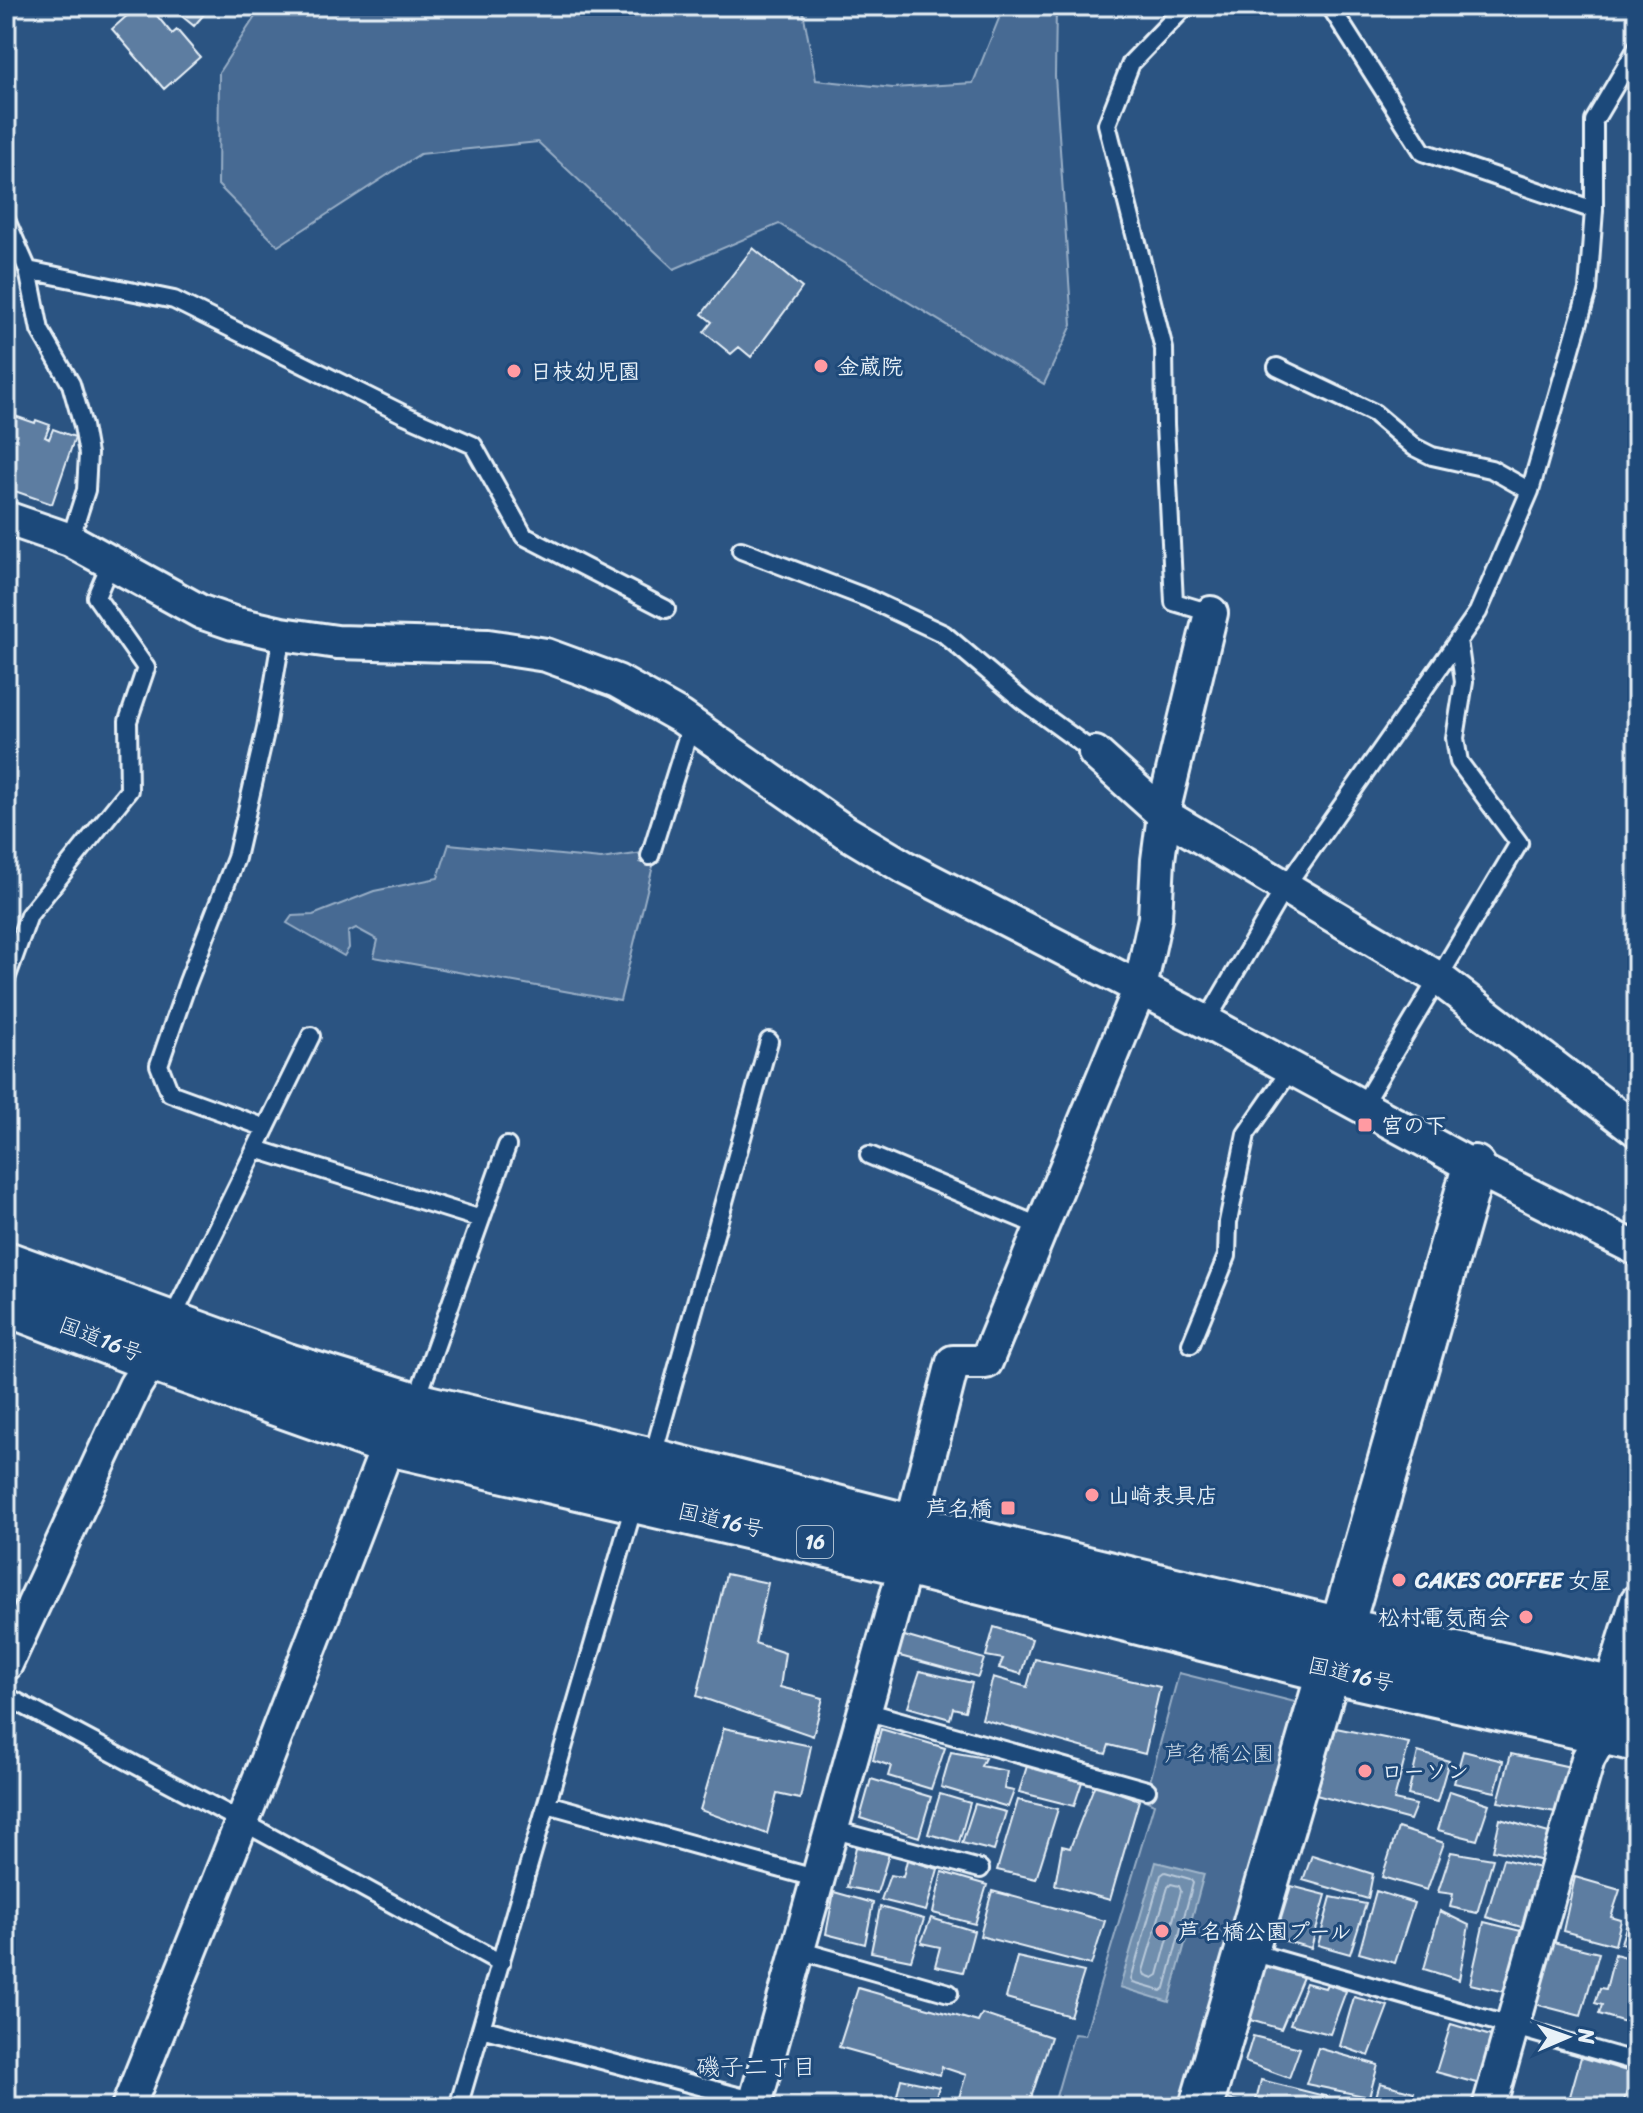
<svg xmlns="http://www.w3.org/2000/svg" width="1643" height="2113" font-family="Sriracha,'Klee One',sans-serif">
  <rect width="100%" height="100%" fill="#2b5482"/>
  <filter id="ink" filterUnits="userSpaceOnUse"><feTurbulence type="fractalNoise" baseFrequency=".0125" numOctaves="2"/><feDisplacementMap in="SourceGraphic" scale="16" xChannelSelector="R" yChannelSelector="G"/><feConvolveMatrix kernelMatrix="1 2 1 2 8 2 1 2 1" color-interpolation-filters="sRGB"/></filter>
  <g filter="url(#ink)">
    <path fill="#476b93" stroke="#98aec6" stroke-width="2" d="M262 6H802L816 80 893 88 973 83 1004 6H1056L1055 76 1072 325 1044 384 779 224 674 269 538 142 420 154 278 246 218 185 219 72Z
      M449 844 601 859 643 853 640 862 653 866 620 1001 374 957 378 940 356 928 348 932 349 948 344 956 287 923 292 916 313 915 374 891 438 878Z
      M1179 1673 1295 1702 1285 1743 1178 2107H1053L1074 2034 1085 2035 1154 1804 1145 1800Z"/>
    <path fill="#708ead" stroke="#a0b6cb" stroke-width="2" d="M1156 1862 1204 1874 1169 2002 1120 1987Z"/>
    <g fill="none" stroke-linecap="round" stroke-linejoin="round">
      <path stroke="#b8c9da" stroke-width="2" d="M1165 1872 1190 1879 1193 1883 1165 1988 1161 1991 1133 1983 1131 1979 1161 1875Z
        M1171 1884 1179 1886 1181 1891 1158 1975 1153 1978 1145 1975 1143 1971 1168 1887Z"/>
    </g>
    <path fill="#5d7da1" stroke="#e8f1f8" stroke-width="2" d="M138 6H149L172 34 177 30 200 57 164 89 112 29Z
      M176 6H211L194 26 173 9Z
      M753 248 802 288 751 357 739 347 731 354 704 332 712 322 702 314Z
      M6 413 35 423 36 420 50 425 45 437 49 439 53 429 75 437 52 504 6 488Z
      M726 1574 768 1583 755 1643 785 1653 780 1687 823 1698 813 1736 697 1696Z
      M994 1627 1032 1639 1021 1674 999 1668 1003 1659 986 1656Z
      M901 1635 984 1659 978 1677 896 1655Z
      M1035 1659 1160 1687 1145 1754 1109 1745 1106 1754 982 1719 993 1677 1027 1687Z
      M920 1671 972 1683 965 1711 953 1708 950 1719 908 1707Z
      M724 1728 811 1746 800 1799 777 1794 767 1834 700 1810Z
      M1336 1728 1409 1743 1394 1800 1416 1805 1410 1820 1316 1795Z
      M881 1729 945 1748 931 1789 888 1776 891 1766 873 1760Z
      M1463 1751 1503 1761 1495 1792 1454 1783Z
      M951 1752 985 1758 981 1766 1007 1771 1004 1789 1014 1791 1008 1807 941 1787Z
      M1418 1752 1449 1761 1437 1802 1408 1795Z
      M1511 1754 1575 1768 1562 1813 1498 1802Z
      M1027 1766 1082 1782 1074 1806 1019 1792Z
      M871 1779 931 1797 919 1837 860 1818Z
      M1095 1784 1139 1800 1110 1900 1055 1885 1062 1846 1070 1848Z
      M1450 1791 1489 1804 1477 1840 1438 1830Z
      M940 1794 970 1803 959 1842 928 1834Z
      M1018 1800 1058 1809 1036 1879 997 1870Z
      M975 1804 1006 1812 994 1851 962 1843Z
      M1500 1819 1552 1834 1544 1861 1493 1850Z
      M1398 1828 1444 1843 1427 1890 1382 1877Z
      M856 1847 889 1854 877 1893 847 1887Z
      M1451 1852 1493 1859 1477 1913 1450 1907 1453 1894 1438 1892Z
      M1312 1855 1373 1874 1368 1899 1303 1880Z
      M1503 1859 1544 1869 1525 1928 1486 1917Z
      M907 1860 938 1869 926 1911 881 1900 890 1875 903 1877Z
      M942 1872 987 1885 975 1924 933 1913Z
      M1575 1877 1620 1890 1611 1917 1621 1920 1615 1945 1563 1931Z
      M1291 1886 1326 1895 1311 1948 1275 1938Z
      M992 1891 1105 1921 1091 1965 980 1936Z
      M1376 1891 1414 1903 1395 1963 1359 1953Z
      M834 1892 873 1903 865 1944 826 1934Z
      M1636 1895 1637 1896V1947L1621 1943Z
      M1331 1897 1366 1904 1350 1954 1318 1945Z
      M880 1907 924 1919 911 1960 871 1952Z
      M1440 1911 1469 1925 1459 1980 1424 1969Z
      M931 1918 974 1931 963 1972 935 1966 940 1947 921 1943Z
      M1484 1922 1525 1932 1509 1993 1470 1984Z
      M1553 1942 1599 1953 1581 2016 1535 2004Z
      M1615 1954 1637 1960V2018L1635 2025 1599 2014 1602 2005 1595 2003 1600 1988 1606 1989Z
      M1017 1957 1084 1972 1070 2016 1006 1998Z
      M1265 1965 1303 1977 1281 2029 1250 2020Z
      M1306 1983 1325 1988 1327 1984 1346 1991 1330 2034 1290 2024Z
      M858 1988 978 2022 982 2014 1051 2037 1028 2107H956L966 2075 942 2067 940 2075 839 2047Z
      M1354 1997 1388 2006 1369 2056 1340 2046Z
      M1451 2024 1494 2037 1480 2084 1436 2072Z
      M1253 2036 1300 2048 1289 2078 1245 2062Z
      M1318 2048 1378 2065 1369 2097 1306 2084Z
      M1581 2057 1633 2073 1622 2107H1567Z
      M901 2079 939 2087 932 2107 896 2100Z
      M1261 2080 1348 2102 1347 2107H1225L1226 2099 1255 2104Z
      M1380 2083 1414 2092 1409 2107H1373Z"/>
    <g fill="none" stroke-linecap="round" stroke-linejoin="round">
      <defs>
        <path id="service" d="M1186 6 1131 63 1107 124 1164 349 1165 424 1174 602 1211 613
          M1330 6 1423 152 1594 210
          M6 220 28 270 40 330 71 384 83 426 88 454 86 490 70 540
          M28 270 174 300 405 415 473 445 524 536 666 609
          M1277 367 1374 413 1414 447 1432 456 1491 469 1530 491
          M741 550 867 598 944 634 1022 700 1095 753
          M650 856 691 725
          M6 979 29 915 129 790 128 721 146 668 96 597 111 562
          M1206 1022 1285 887 1478 612 1530 491 1588 290 1594 210V121L1637 48
          M1362 1106 1519 843 1459 762 1455 738 1464 682 1458 640
          M266 1128 170 1093 159 1065 187 984 236 858 266 728 282 634
          M256 1149 481 1219
          M869 1155 1041 1227
          M171 1321 311 1036
          M1191 1344 1227 1256 1228 1222 1246 1134 1291 1069
          M415 1404 507 1146
          M652 1459 769 1041
          M6 1696 241 1821 501 1963
          M865 1711 1147 1790
          M547 1804 818 1879
          M831 1829 980 1869
          M798 1950 949 1993
          M1248 1951 1637 2062
          M481 2028 756 2101
          M458 2107 635 1502"/>
        <path id="minor" d="M6 518 70 540 201 612 233 623 282 634 337 642 488 646 546 655 617 681 681 717 844 831 904 867 1206 1022 1474 1167 1637 1249
          M1095 753 1164 815 1438 978 1637 1130
          M911 1527 953 1362H986L1140 988 1155 918 1158 860 1166 800 1211 613
          M6 1664 135 1386 152 1359
          M1610 1688 1637 1601
          M128 2107 262 1772 389 1443
          M754 2107 906 1563
          M1489 2107 1588 1759 1604 1731"/>
        <path id="tertiary" d="M1201 2107 1350 1599 1474 1167"/>
        <path id="trunk" d="M6 1264 287 1366 415 1405 652 1461 911 1527 1341 1630 1637 1695
          M6 1303 152 1359 389 1443 906 1563 1329 1670 1637 1739"/>
      </defs>
      <use href="#service" stroke="#e8f1f8" stroke-width="22"/>
      <use href="#minor" stroke="#e8f1f8" stroke-width="38"/>
      <use href="#tertiary" stroke="#e8f1f8" stroke-width="48"/>
      <use href="#trunk" stroke="#e8f1f8" stroke-width="50"/>
      <use href="#service" stroke="#1f4a7a" stroke-width="16"/>
      <use href="#minor" stroke="#1f4a7a" stroke-width="32"/>
      <use href="#tertiary" stroke="#1f4a7a" stroke-width="42"/>
      <use href="#trunk" stroke="#1f4a7a" stroke-width="44"/>
    </g>
  </g>
  <g fill="#ff9aa2" stroke="#1f4a7a" stroke-width="3">
    <circle cx="821" cy="366" r="8"/>
    <circle cx="514" cy="371" r="8"/>
    <rect x="1357" y="1117" width="16" height="16" rx="4"/>
    <circle cx="1092" cy="1495" r="8"/>
    <rect x="1000" y="1500" width="16" height="16" rx="4"/>
    <circle cx="1399" cy="1580" r="8"/>
    <circle cx="1526" cy="1617" r="8"/>
    <circle cx="1365" cy="1771" r="8"/>
    <circle cx="1162" cy="1931" r="8"/>
  </g>
  <g text-anchor="middle" dominant-baseline="central" stroke-width="6" stroke-linejoin="round" paint-order="stroke">
    <rect fill="#1f4a7a" stroke="#acbfd2" stroke-width="2" x="797" y="1526" width="36" height="32" rx="6"/>
    <g font-size="20" font-weight="bold" fill="#e8f1f8">
      <text x="815" y="1542">16</text>
    </g>
    <g font-size="22" font-weight="bold" fill="#e8f1f8" stroke="#1f4a7a" text-anchor="start">
      <text x="837" y="366">金蔵院</text>
      <text x="530" y="371">日枝幼児園</text>
      <text x="1381" y="1125">宮の下</text>
      <text x="1108" y="1495">山崎表具店</text>
      <text x="992" y="1508" text-anchor="end">芦名橋</text>
      <text x="1415" y="1580">CAKES COFFEE 女屋</text>
      <text x="1510" y="1617" text-anchor="end">松村電気商会</text>
      <text x="1381" y="1771">ローソン</text>
      <text x="1178" y="1931">芦名橋公園プール</text>
    </g>
    <g font-size="22" fill="#e8f1f8" stroke="#1f4a7a">
      <text transform="translate(101 1339) rotate(21)">国道16号</text>
      <text transform="translate(721 1520) rotate(13)">国道16号</text>
      <text transform="translate(1351 1674) rotate(13)">国道16号</text>
    </g>
    <g font-size="22" fill="#d0dde9" stroke="#1f4a7a">
      <text x="1219" y="1753">芦名橋公園</text>
    </g>
    <g font-size="24" fill="#e8f1f8" stroke="#1f4a7a">
      <text x="756" y="2067">磯子二丁目</text>
    </g>
  </g>
  <rect width="1643" height="2113" fill="none" stroke="#1f4a7a" stroke-width="32"/>
  <rect x="16" y="16" width="1611" height="2081" fill="none" stroke="#e8f1f8" stroke-width="3" filter="url(#ink)"/>
  <g transform="translate(1567 2037) rotate(88)" stroke="#1f4a7a" stroke-width="6" paint-order="stroke">
  <path d="M0-6L14 30L0 20L-14 30Z" fill="#e8f1f8"/>
  <text y="-12" font-size="22" font-weight="bold" text-anchor="middle" fill="#e8f1f8">N</text>
  </g>
</svg>
